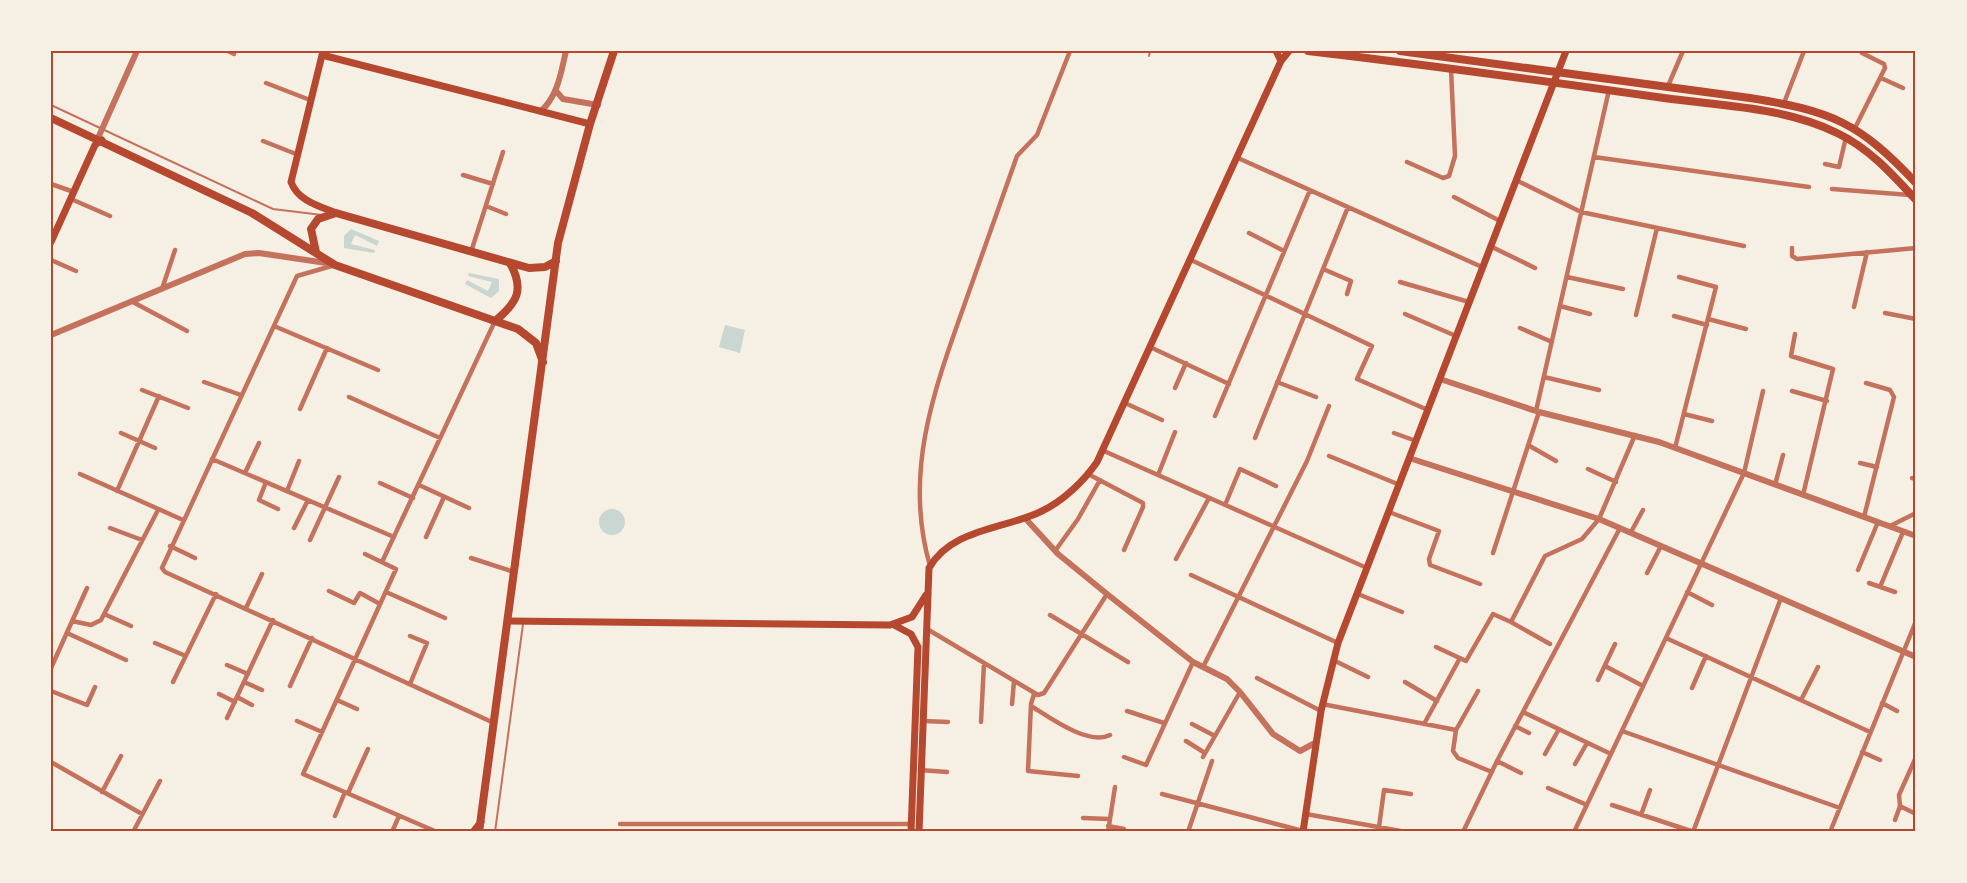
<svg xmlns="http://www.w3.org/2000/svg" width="1967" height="883" font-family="Poppins,sans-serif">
  <rect width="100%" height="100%" fill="#f6efe4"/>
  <path fill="#c9d6d2" d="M351 229 379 241 377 246 355 235 351 244 375 250 374 253 344 248V236Z
    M469 273 499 279V291L491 298 465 284 467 280 488 291 492 282 468 276Z
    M725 325 745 330 740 353 719 347Z
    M599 522a13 13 0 1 1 26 0a13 13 0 1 1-26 0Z"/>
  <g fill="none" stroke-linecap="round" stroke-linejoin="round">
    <path stroke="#c5725c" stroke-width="2" d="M1149 56 1150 51
      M51 105 273 209 322 215
      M495 832 523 624"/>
    <path stroke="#c5725c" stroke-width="4.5" d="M228 51 234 54
      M1881 78 1903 88
      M266 83 310 100
      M1668 86 1683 51
      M1784 103 1804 51
      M1855 128 1885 68 1884 64 1862 53
      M263 141 296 154
      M1594 157 1809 187
      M1238 158 1482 267
      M1407 162 1443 178 1449 176 1455 156 1451 69
      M1825 164 1839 167 1846 137
      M463 175 493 184
      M1516 180 1581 212 1744 246
      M51 184 74 192
      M1832 189 1910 195
      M1454 197 1500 221
      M71 199 110 216
      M486 206 506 214
      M1249 233 1284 251
      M1490 246 1535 268
      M1792 248V256L1797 259 1916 248
      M471 252 503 152
      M1189 259 1372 346 1357 379 1428 410
      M51 260 76 271
      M335 265 297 276 162 568 165 572 494 723
      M1323 269 1351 281 1347 294
      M1567 277 1623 289
      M1400 282 1469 302
      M162 289 175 250
      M131 301 187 331
      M1560 306 1590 314
      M1854 307 1867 252
      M1885 313 1916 319
      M1405 314 1456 336
      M1636 315 1657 228
      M1674 316 1707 325
      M1708 319 1746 329
      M274 326 378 370
      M1520 328 1552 342
      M1795 334 1791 356 1833 369 1803 495
      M1150 347 1229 384
      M1544 377 1599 390
      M204 382 241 395
      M1277 382 1316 397
      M1175 388 1186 363
      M142 390 188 408
      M1792 391 1827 401
      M349 397 440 438
      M1125 403 1162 420
      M300 409 327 348
      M1536 411 1609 90
      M1684 414 1712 421
      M1215 416 1310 190
      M121 433 155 448
      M1394 433 1416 441
      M1255 438 1348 207
      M1528 445 1556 461
      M1675 448 1716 287 1679 277
      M1104 451 1367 568
      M1329 456 1400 485
      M212 459 394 537
      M1860 463 1877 467
      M1588 469 1616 482
      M245 473 259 443
      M80 474 183 520
      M1088 474 1143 503V507L1124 550
      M1158 475 1175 432
      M1912 478 1916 479
      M266 482 259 500 278 509
      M380 483 413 498
      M419 485 469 508
      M1775 485 1783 455
      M117 491 159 396
      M287 491 299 461
      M1225 505 1240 469 1276 486
      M1389 512 1439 531 1429 559 1430 565 1480 584
      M1864 517 1894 397 1890 390 1866 383
      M1890 526 1916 513
      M110 528 142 540
      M294 528 308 500
      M1631 532 1643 510
      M426 537 444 497
      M310 540 339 477
      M170 546 195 558
      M1055 551 1078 519 1100 480
      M1493 553 1539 412
      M365 554 396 569 303 774 437 832
      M471 558 514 572
      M1176 559 1209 498
      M382 562 495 321
      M930 566C903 473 934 390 965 303 982 254 1000 205 1017 156L1037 135 1070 51
      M1858 570 1878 522
      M1647 573 1661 546
      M1191 575 1338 643
      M1869 583 1895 592
      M1880 587 1903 532
      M329 591 354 603 360 593 380 604
      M386 592 445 618
      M1687 592 1712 605
      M1358 594 1402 612
      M246 608 262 574
      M104 614 131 626
      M1050 615 1128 662
      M72 621 91 625 101 620 158 510
      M1511 622 1550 644
      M927 629 1038 695 1044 693 1107 594
      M67 633 126 660
      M410 636 427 643 410 684
      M1666 638 1870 732
      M155 643 186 656
      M1436 647 1466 661 1493 614 1511 622 1545 556 1582 539 1599 519 1635 435
      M1333 660 1368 677
      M227 665 248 674
      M1605 666 1643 686
      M1203 667 1307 461 1329 406
      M51 668 87 588
      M1257 678 1321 711
      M1598 680 1615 644
      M173 682 216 594
      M244 682 262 690
      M1405 682 1437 701
      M290 686 312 638
      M1692 688 1706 656
      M51 691 87 705 95 687
      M1478 691 1456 730 1453 751 1458 758 1492 772
      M219 694 235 702
      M1034 694 1031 704 1028 771 1078 776
      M237 697 252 705
      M337 700 357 709
      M1801 700 1818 667
      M1882 703 1897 711
      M1012 704 1014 681
      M1322 704 1456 730
      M1031 706C1049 717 1088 746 1110 735
      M1127 711 1164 723
      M1523 712 1611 754
      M227 718 273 620
      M297 721 322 732
      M923 721 948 722
      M981 722 984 663
      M1192 724 1215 736
      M1424 724 1460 658
      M1515 726 1529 733
      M1622 731 1840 808
      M1186 741 1205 753
      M1862 752 1880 760
      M1545 754 1559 729
      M1124 757 1146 765 1193 662
      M1203 757 1240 692
      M1497 761 1521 773
      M51 762 142 814
      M1575 764 1587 743
      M920 770 947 772
      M1548 788 1587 805
      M102 792 121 756
      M348 793 368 749
      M1162 794 1303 831
      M1612 805 1694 832
      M1900 806 1916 814
      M1306 814 1406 832
      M1641 815 1650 790
      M335 816 345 792
      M1083 818 1109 819
      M1895 820 1900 806 1899 795 1916 757
      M620 824H911
      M1108 826 1124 829
      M1379 827 1384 790 1411 794
      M133 832 160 781
      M392 832 399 816
      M1108 832 1115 787
      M1188 832 1212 761
      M1463 832 1497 761 1620 528
      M1574 832 1744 473 1763 391
      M1693 832 1781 598
      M1830 832 1916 621"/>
    <path stroke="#c5725c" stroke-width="6" d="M556 91 563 99 598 105
      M541 111C558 96 561 72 566 51
      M98 138 137 51
      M51 335 245 254 259 253 333 264
      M1440 379 1539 412 1659 442 1916 536
      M1409 458 1599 519 1916 657
      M1025 518 1058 554 1107 594 1193 662 1227 679 1240 692 1273 734 1300 751 1315 743"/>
    <path stroke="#b5482f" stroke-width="7" d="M323 51 291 182C298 201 319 206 336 213
      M1276 51 1281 61
      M322 55 590 124
      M51 242 95 145 102 140
      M508 621 890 625 912 617 926 595
      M894 625 911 634 918 647 911 832
      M473 832 481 822
      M919 832 929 568C952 528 1006 529 1042 511 1063 501 1084 481 1097 462L1281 61 1289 51
      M1303 832 1321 711 1338 643 1566 51"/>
    <path stroke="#b5482f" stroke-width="8" d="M1308 51C1427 65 1546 81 1664 98 1721 106 1785 107 1837 133 1869 148 1893 175 1916 200
      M1400 51 1750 98C1831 111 1859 122 1916 183
      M51 118 252 213 335 265 518 329 536 343 543 362
      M316 252 311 229 318 219 336 213 529 268 545 267 556 261
      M495 321C517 303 525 290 510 263
      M479 832 558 243 590 124 614 51"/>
  </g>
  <rect width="1967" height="883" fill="none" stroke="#f6efe4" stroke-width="105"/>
  <rect x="52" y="52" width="1862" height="778" fill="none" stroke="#b5482f" stroke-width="2"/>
</svg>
